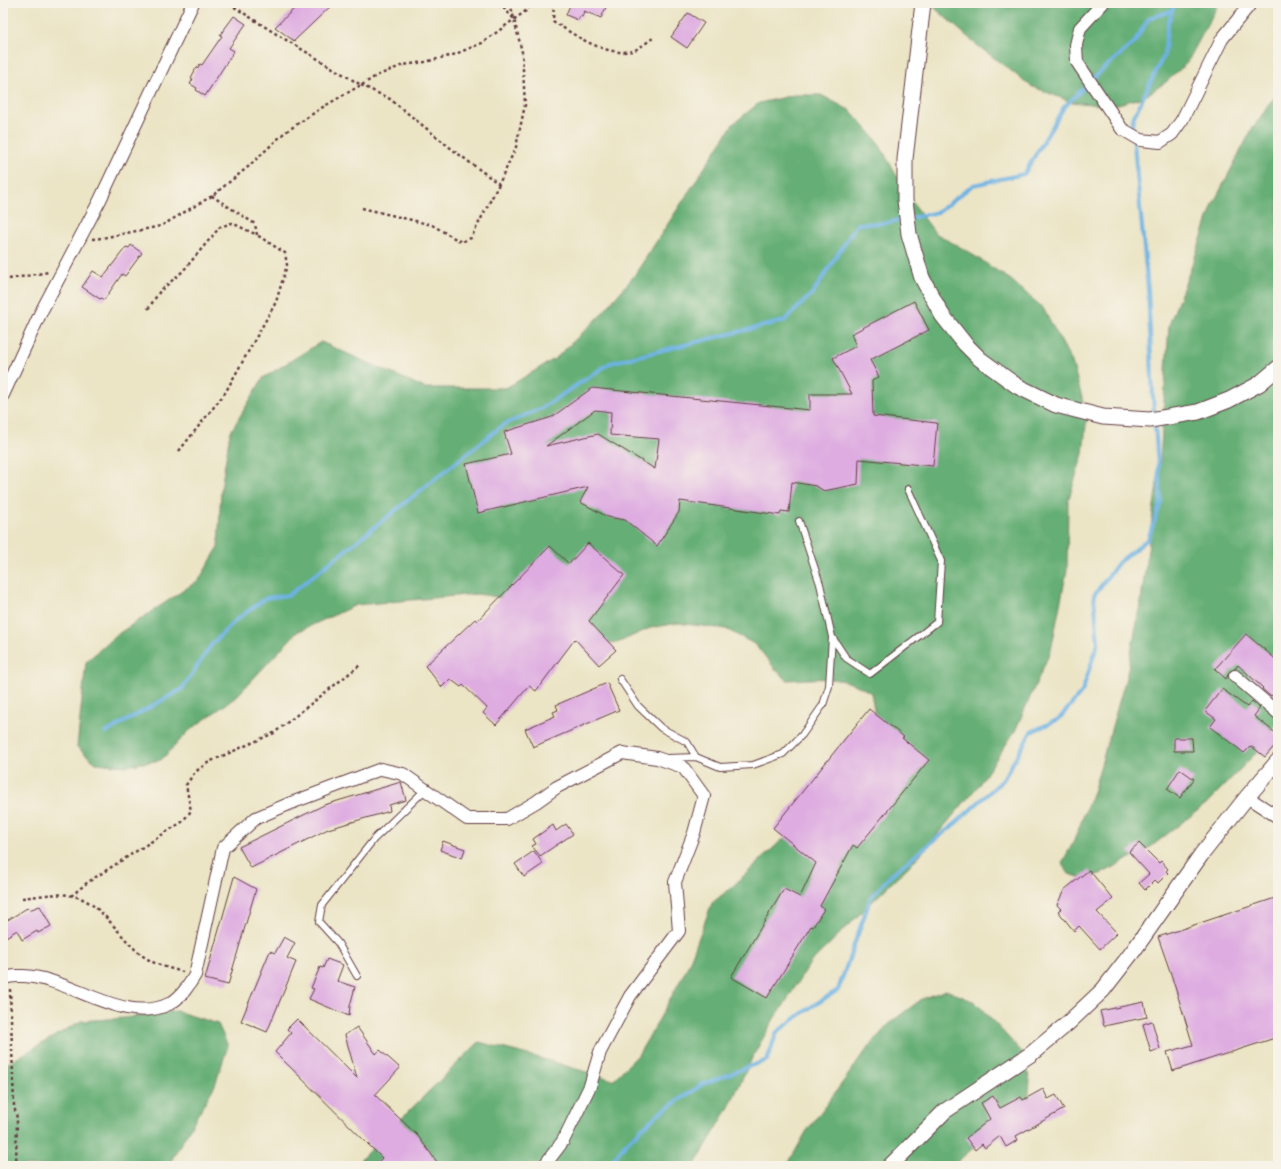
<svg xmlns="http://www.w3.org/2000/svg" width="1281" height="1169" font-family="'Gentium Book Plus',serif">
  <rect width="100%" height="100%" fill="#f7f3e8"/>
  <filter id="ink" filterUnits="userSpaceOnUse"><feTurbulence type="fractalNoise" baseFrequency=".025" numOctaves="2"/><feDisplacementMap in="SourceGraphic" scale="8" xChannelSelector="R" yChannelSelector="G"/><feConvolveMatrix kernelMatrix="1 2 1 2 8 2 1 2 1" color-interpolation-filters="sRGB"/></filter>
  <filter id="wash" filterUnits="userSpaceOnUse"><feTurbulence type="fractalNoise" baseFrequency=".012" numOctaves="4" result="noise"/><feDisplacementMap in="SourceGraphic" scale="16" xChannelSelector="R" yChannelSelector="G"/><feGaussianBlur stdDeviation="0.9" result="paint"/><feColorMatrix in="noise" values="0 0 0 0 0 0 0 0 0 0 0 0 0 0 0 0 0 1.4 0 .05"/><feComposite in="paint" operator="in"/></filter>
  <g filter="url(#wash)">
    <rect width="100%" height="100%" fill="#ebe4c5"/>
    <path fill="#65ae75" stroke="#586650" d="M929 3H1219L1187 63 1166 82 1144 97 1111 106 1071 102 1031 86 977 45Z
      M1278 92V720L1257 752 1206 804 1152 846 1105 872 1086 879 1069 874 1062 863 1073 843 1094 789 1127 674 1141 600 1160 462 1169 325 1194 260 1213 204 1252 129Z
      M794 95H821L851 111 878 142 906 193 935 233 967 251 1011 280 1043 308 1072 362 1087 415 1083 454 1068 501 1067 570 1051 650 1015 731 978 786 921 854 810 963 782 1008 775 1017 753 1056 728 1109 694 1166H354L418 1102 479 1042 536 1057 613 1080 638 1055 655 1027 688 966 712 903 732 887 802 821 875 714 871 693C842 674 819 679 787 680L776 670 756 645 726 629 678 623 650 628 617 643 592 641 526 601 477 594 356 605 297 632 236 697 190 730 161 760 125 766 96 763 77 747 86 662 115 636 199 580 218 548 221 489 230 433 263 378 321 342 425 388H506L556 358 599 317 634 276 733 124 759 103Z
      M946 990 975 1002 1023 1053 1030 1081 1028 1102 952 1166H787L806 1132 871 1044 891 1022 922 999Z
      M176 1011 218 1024 228 1046 215 1085 168 1166H3V1066L81 1021 124 1018Z"/>
    <g fill="none" stroke-linecap="round" stroke-linejoin="round">
      <path stroke="#6db2e3" stroke-width="4" d="M911 218 938 212 973 185 1024 174 1064 107 1103 69 1134 43 1149 18 1172 11
        M105 733 182 689 212 644 236 620 266 598 289 595 503 425 542 408 610 363 784 321 813 293 857 224 886 223 904 219
        M608 1166 626 1143 658 1114 703 1084 767 1060 777 1032 808 1009 838 990 871 897 893 873 956 823 1003 780 1031 732 1059 719 1082 692 1098 643 1094 595 1119 562 1148 539 1161 503 1153 399 1148 290 1132 123 1134 116 1164 55 1168 23 1175 3"/>
    </g>
    <g id="blocks">
      <path fill="#deace1" fill-rule="evenodd" d="M306 3H334L294 41 275 27 296 7Z
        M565 3H608L601 18 584 11 582 17 580 16 578 20 566 15 570 5Z
        M688 13 704 23 687 48 671 37Z
        M234 16 246 24 229 48 234 51 205 96 196 90 197 88 190 84 193 79 191 78 196 68 197 69 200 64 202 65 204 62 222 36 220 35Z
        M131 245 142 253 125 276 122 274 104 300 101 298 100 299 82 287 93 271 103 277 126 247 129 248Z
        M914 301 929 330 870 360 879 377 872 381 873 416 937 423 933 466 859 459 858 484 824 491 816 486 792 482 789 512 781 511 780 515 680 501 679 512 657 546 625 520 608 517 580 502 588 487 478 513 466 464 511 454 504 432 552 417 592 388 810 410V394H852L833 358 856 346 851 334ZM595 410 611 412 610 435 659 439 655 469 598 434 546 446Z
        M588 543 624 575 589 621 616 650 599 665 575 639 536 691 529 686 496 725 483 713 487 708 463 685 461 687 450 679 442 687 425 666 475 619 477 621 550 546 569 564Z
        M1246 634 1278 661V692L1273 697 1271 695 1270 696 1262 689 1263 688 1238 665 1235 669 1230 671 1226 679 1215 669Z
        M607 683 619 710 533 747 525 729 555 716 553 712 558 710 556 705Z
        M1222 689 1247 707 1252 701 1260 708 1254 716 1278 735V742L1265 757 1251 746 1244 753 1210 727 1216 719 1205 711Z
        M869 709 904 737 902 738 929 760 857 848 853 845 820 906 824 909 813 927 811 926 767 998 731 977 784 889 800 897 816 863 773 828Z
        M1174 738H1192L1193 751H1174Z
        M1180 769 1194 779 1180 798 1167 789Z
        M401 782 406 800 389 805 390 811 328 829 251 868 239 847 324 805Z
        M566 824 573 834 540 856 532 846 536 844 533 839 553 825 556 831Z
        M443 841 465 849 462 858 440 850Z
        M1139 843 1159 863 1161 861 1168 869 1166 871 1168 873 1158 883 1155 880 1145 890 1139 883 1149 874 1129 852Z
        M534 851 543 864 524 877 515 864Z
        M1089 870 1113 899 1097 912 1117 933 1100 949 1079 926 1074 931 1058 911 1061 909 1057 905 1064 890Z
        M234 877 256 889 228 985 205 979Z
        M1278 897V1037L1173 1071 1167 1052 1193 1045 1171 974 1158 937Z
        M40 906 51 926 38 933 37 931 22 940 17 930 3 939V923L27 908 29 910Z
        M284 937 295 943 287 958 296 962 267 1032 241 1021 270 951 275 953Z
        M327 959 343 965 337 981 355 987 350 1006 349 1016 309 999 314 989 311 988 320 967 323 968Z
        M1144 1002 1147 1017 1104 1026 1100 1011Z
        M297 1019 357 1078 345 1035 357 1027 376 1054 380 1050 400 1068 375 1095 418 1136 437 1162 430 1166H374L382 1158 275 1052 291 1033 287 1029Z
        M1152 1021 1160 1049 1151 1052 1143 1024Z
        M1043 1089 1048 1099 1056 1095 1064 1109 1016 1136 1018 1140 1006 1147 1000 1136 985 1148 982 1144 975 1150 966 1138 990 1119 981 1103 993 1096 1000 1108 1021 1097 1023 1100Z"/>
    </g>
  </g>
  <g filter="url(#ink)">
    <use href="#blocks" fill-opacity="0" stroke="#623d42" stroke-width="1"/>
    <g fill="none" stroke-linecap="round" stroke-linejoin="round">
      <defs>
        <path id="service" d="M832 637 846 658 870 674 937 622 941 561 908 489
          M620 679 638 706 661 728 687 742 696 757
          M667 758 696 757 720 767 753 765 783 754 802 735 823 705 829 686 832 637 820 584 799 521
          M357 976 338 943 319 922 322 905 374 839 426 789"/>
        <path id="minor" d="M1103 3 1080 28 1076 45 1077 62 1122 129 1141 140 1160 142 1172 134 1182 120 1222 39 1251 3
          M3 395 41 312 100 200 193 3
          M1235 676 1278 713
          M1247 797 1278 817
          M3 979C10 975 16 976 23 976 70 977 123 1026 169 1004 181 998 189 985 195 975L223 848 256 818 291 803 381 769 403 774 467 819H507L536 802 557 787 622 753 657 758 683 767 704 796 694 833 675 882 679 931 630 996 600 1052 590 1086 563 1141 544 1166"/>
        <path id="tertiary" d="M923 3 905 159V200L909 234 922 278 942 315 965 344 980 359 1017 386 1056 405 1103 417 1150 420 1198 412 1229 400 1259 384 1278 368
          M890 1166 945 1111 1031 1054 1067 1024 1103 990 1134 950 1201 855 1247 797 1278 761"/>
      </defs>
      <use href="#service" stroke="#623d42" stroke-width="8"/>
      <use href="#minor" stroke="#623d42" stroke-width="14"/>
      <use href="#tertiary" stroke="#623d42" stroke-width="17"/>
      <path stroke="#623d42" stroke-width="2.5" stroke-dasharray="3 3" stroke-linecap="butt" d="M510 3 514 19
        M554 3 553 21C574 35 606 57 632 51 639 49 647 42 653 38
        M361 85 390 99 453 150 499 184 516 147 525 105 522 52 514 19 499 3
        M362 85 376 76 403 65 425 62 453 55 482 43 527 10 532 3
        M362 208 432 225 461 242 471 238 499 184
        M92 239 102 238 161 226 212 196 248 167 284 133 323 107 361 85 273 32 228 3
        M3 280 49 272
        M148 309 160 291 183 271 220 227 232 223 257 235 255 224 212 196
        M179 451 225 393 276 302 287 265 285 253 257 235
        M71 896 88 882 182 822 191 811 186 785 195 772 209 762 274 733 360 665
        M22 898C41 896 63 891 80 898 104 907 123 942 143 956 155 965 169 968 183 972
        M10 989 14 1106 17 1118 16 1166"/>
      <use href="#service" stroke="#fff" stroke-width="6"/>
      <use href="#minor" stroke="#fff" stroke-width="12"/>
      <use href="#tertiary" stroke="#fff" stroke-width="15"/>
    </g>
  </g>
  <rect width="1281" height="1169" fill="none" stroke="#f7f3e8" stroke-width="16"/>
</svg>
